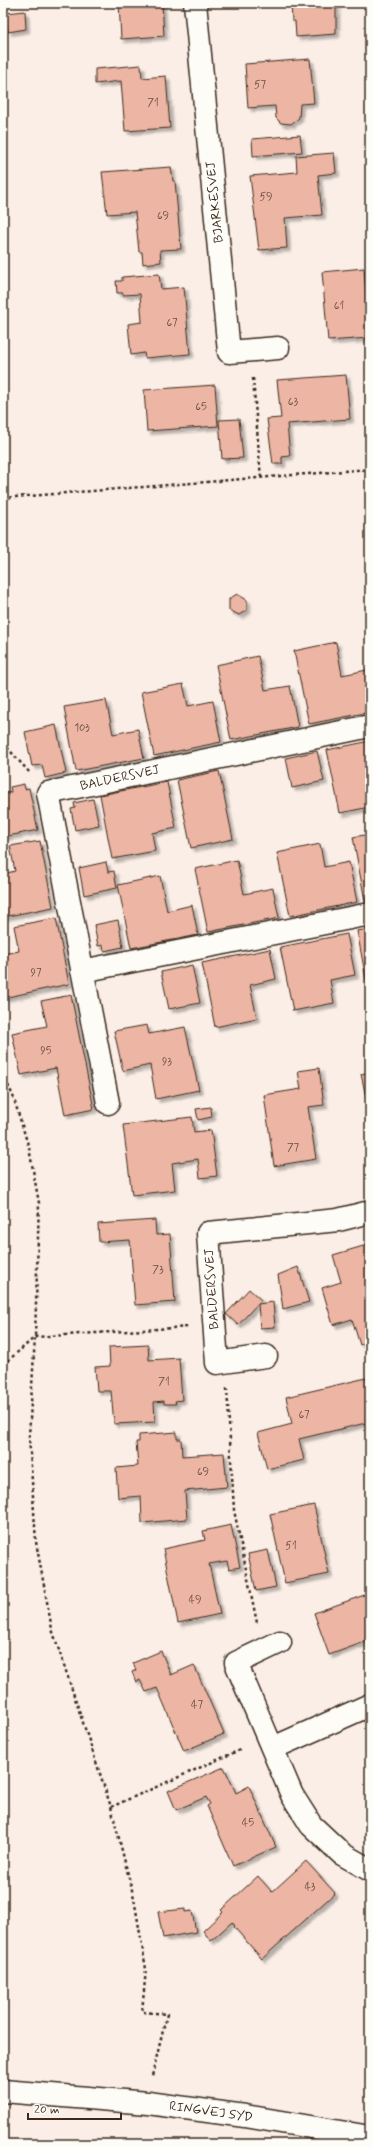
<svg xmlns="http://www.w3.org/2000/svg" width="373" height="2147" font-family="Mynerve,sans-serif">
  <defs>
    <filter id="shadow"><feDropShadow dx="3.5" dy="3.5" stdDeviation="1" flood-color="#0004"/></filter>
  </defs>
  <rect width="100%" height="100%" fill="#faeee6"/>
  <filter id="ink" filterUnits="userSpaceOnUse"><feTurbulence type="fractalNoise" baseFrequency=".025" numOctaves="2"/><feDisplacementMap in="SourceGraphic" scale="8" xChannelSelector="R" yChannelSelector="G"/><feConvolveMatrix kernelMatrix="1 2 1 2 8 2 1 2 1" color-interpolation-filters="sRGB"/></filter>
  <g filter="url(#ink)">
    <path fill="#edb5a3" stroke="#3b2a1e" filter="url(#shadow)" d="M119 3H162L164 36 121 39Z
      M291 3H336V34L296 37 295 21H292Z
      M25 11 26 29 8 32 6 13Z
      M310 59 314 103 300 104 299 118 291 124 281 123 276 118 275 106 248 108 245 64Z
      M141 65 142 78 166 76 170 128 125 131 121 81 95 84V69Z
      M300 135 302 152 253 156 252 139Z
      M334 153 336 173 318 175 322 215 285 218 287 248 259 250 250 176 297 172 296 156Z
      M171 167 173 181H175L181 249 160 250 161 262 143 264 142 252H139L135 212 107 214 102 172Z
      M364 268 369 338 328 341 322 272Z
      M159 274 161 289 184 287 190 354 145 358 144 353 131 355 128 324 142 322 140 294 123 295V293H117L116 281H122V277Z
      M346 375 350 419 287 424 290 456 282 457V464H273L267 419 281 418 277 380Z
      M215 385 218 426 147 431 144 390Z
      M239 419 243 458 222 459 219 420Z
      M237 594 247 600V610L239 615 229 610V599Z
      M336 642 342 675 367 670 370 683V712L309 724 294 651Z
      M258 656 265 690 290 686 298 727 231 740 216 665Z
      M183 684 188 706 213 701 221 742 154 756 141 692Z
      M106 700 113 734 138 729 144 758 76 771 64 707Z
      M56 725 66 773 45 778 42 765 32 766 25 732Z
      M370 741V807L340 813 327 750Z
      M317 751 324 781 292 788 286 758Z
      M219 771 233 839 191 848 177 780Z
      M167 782 176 828 152 833 155 851 112 859 100 795Z
      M24 784 25 789 29 788 38 830 3 837V794L11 792 10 787Z
      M93 799 99 825 75 830 71 809 75 808 74 803Z
      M370 834V900L365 901 353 837Z
      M40 841 53 907 3 917V874L15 871 10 846Z
      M320 844 324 867 349 862 357 902 290 916 277 853Z
      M237 860 244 894 273 888 279 918 208 932 195 869Z
      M106 862 108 872 114 871 117 888 84 895 79 868Z
      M160 876 167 911 192 905 198 935 131 948 118 885Z
      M56 918 69 984 3 998V954L19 951 14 926Z
      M118 920 123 947 104 951 103 945 98 946 94 925Z
      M370 929V995H369L357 931Z
      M347 934 355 975 330 980 334 1003 293 1011 280 947Z
      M270 949 276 979 250 985 257 1018 215 1027 202 963Z
      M192 965 200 1003 169 1009 161 972Z
      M71 995 94 1109 65 1115 56 1068 21 1075 12 1033 47 1026 41 1001Z
      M147 1025 149 1034 185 1027 199 1090 156 1099 150 1065 123 1071 114 1031Z
      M319 1068 324 1105 308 1107 316 1159 274 1166 264 1095 301 1089 298 1071Z
      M370 1072V1116L361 1074Z
      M211 1107 212 1117 198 1120 196 1109Z
      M192 1117 194 1132 211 1130 217 1176 200 1178 198 1159 172 1163 175 1190 132 1195 123 1125Z
      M155 1220 156 1235 170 1234 175 1302 135 1305 130 1240 99 1242 98 1224Z
      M370 1244V1342L360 1345 352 1319 333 1325 322 1288 341 1282 333 1255Z
      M298 1267 309 1302 283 1309 278 1275Z
      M249 1289 261 1300 238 1325 226 1314Z
      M273 1302 275 1327 260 1328 258 1304Z
      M148 1345 149 1360 179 1358 182 1400 175 1401 176 1404H164V1401L154 1402 155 1422 114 1424 111 1391H97L95 1367 110 1366 109 1347Z
      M366 1378 370 1397V1422L299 1439 304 1460 267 1469 258 1433 292 1424 286 1397Z
      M177 1432V1439H181L182 1456 224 1453 227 1487 185 1491 187 1519 142 1523 141 1496 118 1498 116 1468 138 1466 136 1442H139V1435Z
      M314 1505 329 1574 285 1583 270 1514Z
      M231 1525 240 1567 229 1569 227 1561 209 1564 220 1614 178 1623 163 1549 205 1540 203 1531Z
      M268 1550 276 1587 256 1591 248 1554Z
      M370 1593V1640L329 1655 314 1613Z
      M161 1651 171 1675 194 1665 224 1734 184 1751 157 1688 146 1692 140 1680 136 1682 132 1672 136 1670 133 1663Z
      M224 1767 236 1793 249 1786 276 1847 233 1866 207 1806 210 1804 206 1797 176 1810 168 1791Z
      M306 1861 335 1893 262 1959 234 1927 235 1926 232 1922 211 1941 203 1931 223 1912 221 1910 258 1876 272 1892Z
      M185 1909V1912L192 1911 196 1932 163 1938 158 1912Z"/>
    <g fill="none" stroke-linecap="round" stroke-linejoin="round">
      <defs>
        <path id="minor" d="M195 3 229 352 278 348
          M82 971 370 914
          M108 1103 48 793 370 726
          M266 1356 217 1363 208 1233 338 1220 370 1212
          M280 1642 236 1663 292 1795 311 1825 342 1854 370 1870
          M273 1748 370 1705"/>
        <path id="major" d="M3 2091 148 2103 245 2116 370 2137"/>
      </defs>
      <use href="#minor" stroke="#3b2a1e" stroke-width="25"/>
      <use href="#major" stroke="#3b2a1e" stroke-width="25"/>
      <path stroke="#3b2a1e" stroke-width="2.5" stroke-dasharray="3 3" stroke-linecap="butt" d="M253 378 261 479
        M3 485V503
        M3 498 370 469
        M3 743 30 773
        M3 1074 13 1096 29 1148 39 1203 35 1337 29 1436 36 1542 52 1629 111 1807 134 1898 146 1969 142 2012 167 2014 152 2076
        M3 1365 35 1337 188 1327
        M227 1388 234 1510 257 1623
        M111 1807 242 1749"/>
      <use href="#minor" stroke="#fdfcf7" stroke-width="22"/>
      <use href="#major" stroke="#fdfcf7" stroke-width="22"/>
    </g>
  </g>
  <g text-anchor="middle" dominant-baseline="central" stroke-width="3.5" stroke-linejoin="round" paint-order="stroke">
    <g font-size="11" fill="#684d3f">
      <text x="260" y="85">57</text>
      <text x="153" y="103">71</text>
      <text x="266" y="197">59</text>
      <text x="163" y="216">69</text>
      <text x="339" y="306">61</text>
      <text x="172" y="323">67</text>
      <text x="293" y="402">63</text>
      <text x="201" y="407">65</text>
      <text x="82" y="728">103</text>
      <text x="36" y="973">97</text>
      <text x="46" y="1051">95</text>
      <text x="167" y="1062">93</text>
      <text x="293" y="1148">77</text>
      <text x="158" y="1270">73</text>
      <text x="164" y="1382">71</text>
      <text x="304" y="1415">67</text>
      <text x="203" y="1472">69</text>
      <text x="291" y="1546">51</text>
      <text x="195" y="1600">49</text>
      <text x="197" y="1705">47</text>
      <text x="248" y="1823">45</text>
      <text x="310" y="1887">43</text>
    </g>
    <g font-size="13" fill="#3b2a1e" stroke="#fdfcf7">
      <text transform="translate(215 202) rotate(-96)">BJARKESVEJ</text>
      <text transform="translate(120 778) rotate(-12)">BALDERSVEJ</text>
      <text transform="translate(212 1289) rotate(-94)">BALDERSVEJ</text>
      <text transform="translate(211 2112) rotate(8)">RINGVEJ SYD</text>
    </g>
  </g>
  <rect width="373" height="2147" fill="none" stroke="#fdfcf7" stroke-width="16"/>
  <rect x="8" y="8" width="357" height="2131" fill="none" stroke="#3b2a1e" stroke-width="1.5" filter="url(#ink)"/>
  <path d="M28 2113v6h93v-6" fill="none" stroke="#3b2a1e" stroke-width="2"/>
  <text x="34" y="2113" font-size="12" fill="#3b2a1e" stroke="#fdfcf7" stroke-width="3" paint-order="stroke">20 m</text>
</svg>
